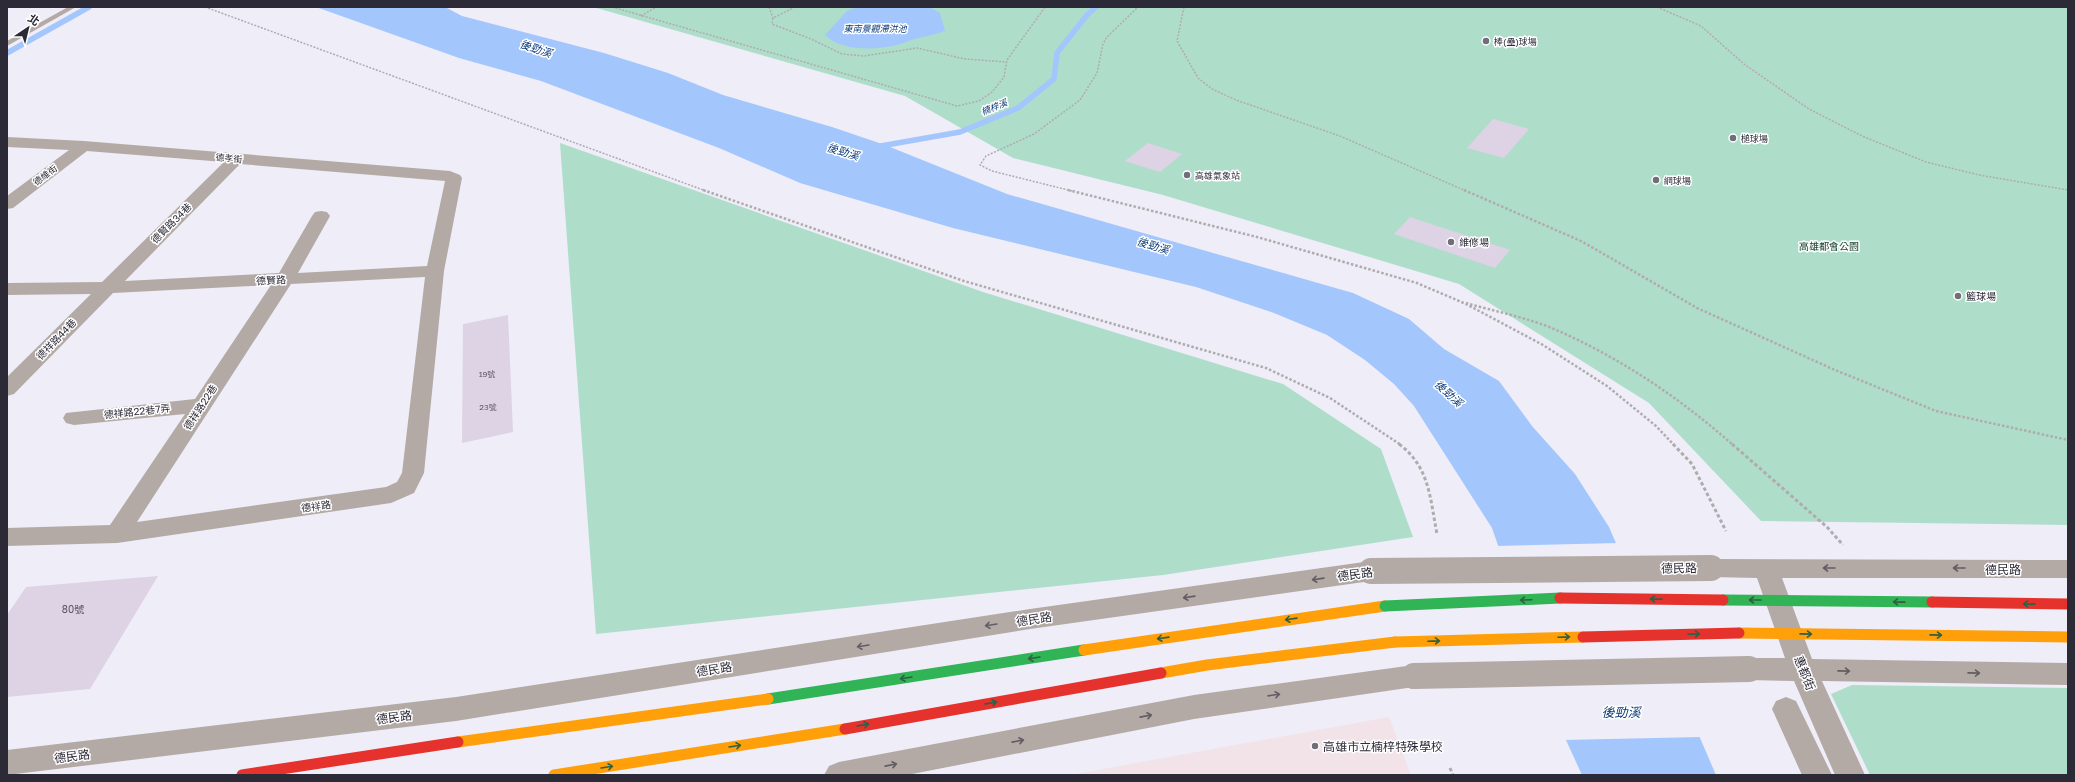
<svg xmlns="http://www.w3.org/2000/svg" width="2075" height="782" font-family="'Golos Text','Noto Sans TC',sans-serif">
  <rect width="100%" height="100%" fill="#efedf8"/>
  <path fill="#f2e3e8" d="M1389 717 1411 775H1070Z"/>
  <path fill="#aedeca" d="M593 7H2068V525L1761 521 1649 403 1459 284 1163 195 1013 158 905 96Z
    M560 143 983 292 1283 384 1381 449 1413 537 1163 575 596 634Z
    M1852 685 2068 688V775H1870L1831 694Z"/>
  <path fill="#a3c6fd" d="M316 7H445L462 16 604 53 668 73 723 95 832 127 885 145 1007 194 1353 293 1409 319 1444 349 1499 381 1532 426 1575 474 1609 527 1716 775H1582L1566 740 1492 528 1414 406 1394 384 1365 360 1327 335 1274 313 1196 287 953 228 800 183 719 148 541 81 459 58Z
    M895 7 931 8 940 13 945 31C934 35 925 36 915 39 909 40 903 44 897 45 875 50 843 52 825 35L847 11 855 8Z"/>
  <path fill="#efedf8" d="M1619 543 1701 737 1563 740 1496 546Z"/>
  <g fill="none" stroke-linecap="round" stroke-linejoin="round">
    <path stroke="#a3c6fd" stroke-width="5.5" d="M7 53 89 7
      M875 147 960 132 1018 108 1054 79 1057 53 1087 15 1096 7"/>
  </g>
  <path fill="#ded2e5" d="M1493 119 1529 129 1504 158 1467 148Z
    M1148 143 1182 154 1160 172 1125 161Z
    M1410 217 1510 250 1495 268 1394 234Z
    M508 315 513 432 462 443 463 324Z
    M158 576 90 689 7 697V615L26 587Z"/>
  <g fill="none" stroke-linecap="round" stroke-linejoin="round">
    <path stroke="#b0abac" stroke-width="1.5" stroke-dasharray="2 1.5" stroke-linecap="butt" d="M205 7 706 191
      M612 7 957 106 979 101 992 92 1004 77 1007 60 1045 7
      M730 7H756
      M769 7 773 18
      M795 7 773 18 772 24 811 39 842 54 864 56 917 48 965 59 1007 62
      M1184 7 1177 41 1198 78 1212 89 1236 100 1340 136 1466 191
      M1657 7 1701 26 1744 64 1809 109 1862 136 1926 162 1979 175 2068 190
      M641 16 656 7
      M1072 191 992 171 980 165 986 156 1034 134 1080 100 1097 73 1103 44 1107 37 1138 7"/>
    <path stroke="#b0abac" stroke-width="2.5" stroke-dasharray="2.5 2" stroke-linecap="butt" d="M703 190 964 281 1266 368 1330 398 1401 445
      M1068 190 1257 237 1417 283 1466 304 1543 345 1607 386 1656 426 1674 445
      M1464 190 1581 241 1697 308 1835 370 1936 411 2068 440
      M1466 303C1493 311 1529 318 1554 329 1619 357 1680 398 1733 445"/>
    <path stroke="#b0abac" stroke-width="3" stroke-dasharray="3.5 2.5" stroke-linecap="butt" d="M1399 444C1430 467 1430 499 1437 534
      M1673 444 1692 464 1726 531
      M1732 444 1827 527 1843 545
      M1450 768 1453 775"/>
    <path fill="#b3aaa6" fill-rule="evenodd" d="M68 7H76L7 46V41Z"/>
    <path fill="#b3aaa6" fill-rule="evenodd" d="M7 137 84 141 450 171 460 175 462 178 444 271 424 473 414 493 391 503 117 543 7 546V528L110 525 185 414 74 425 66 423 63 418 66 413 195 399 271 285 113 293 14 394 7 396V377L91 294 7 295V283L102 282 224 162 87 151 13 208 7 209V196L69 150 7 147ZM240 164 445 181 427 266 298 273 330 216 327 212 321 211 315 212 312 216 279 273 125 281ZM425 277 402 473 397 482 386 487 137 522 291 284Z
      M1711 559 2068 560V578H1782L1812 659 2068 663V685L1822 681 1865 775H1835L1794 681 1749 680 1739 677 1735 669 1739 661 1749 658H1785L1757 578 1711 577 1702 575 1699 568 1702 561Z
      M1371 561 1380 564 1383 571 1380 578 1371 581 1030 629 456 721 7 775V750L456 697 1030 609Z
      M1414 665 1424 668 1428 676 1424 684 1414 687 1194 719 907 775H824L829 766 839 762 1194 695Z
      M1786 697 1796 701 1832 775H1802L1772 709 1776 701Z"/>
    <path stroke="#30b455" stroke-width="11" d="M1723 600 1932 602
      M768 699 1084 650"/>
    <path stroke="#ff9f0a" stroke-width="11" d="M1739 633 2068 637
      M1084 650 1385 606
      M1161 673 1207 665 1395 642
      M458 742 768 699
      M554 775 845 729"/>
    <path stroke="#e5322d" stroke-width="11" d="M1932 602 2068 604
      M845 729 1161 673
      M242 775 458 742"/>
    <path stroke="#b3aaa6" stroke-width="26" d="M1371 571 1711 568
      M1414 676 1749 669"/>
    <path stroke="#30b455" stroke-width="11" d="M1385 606 1560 598"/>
    <path stroke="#ff9f0a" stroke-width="11" d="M1395 642 1583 637"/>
    <path stroke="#e5322d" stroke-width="11" d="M1560 598 1723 600
      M1583 637 1739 633"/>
  </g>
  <defs><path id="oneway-shaft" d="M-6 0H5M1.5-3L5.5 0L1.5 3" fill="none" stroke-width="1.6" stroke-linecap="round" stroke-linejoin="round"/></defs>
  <g stroke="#635d63">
    <use href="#oneway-shaft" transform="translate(1829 568) rotate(180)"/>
    <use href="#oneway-shaft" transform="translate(1959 568) rotate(-180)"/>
    <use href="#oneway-shaft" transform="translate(1318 579) rotate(172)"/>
    <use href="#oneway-shaft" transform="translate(1189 597) rotate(172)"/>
    <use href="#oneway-shaft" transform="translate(991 625) rotate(171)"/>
    <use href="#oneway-shaft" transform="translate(863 646) rotate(171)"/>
    <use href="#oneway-shaft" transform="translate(1844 671) rotate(1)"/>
    <use href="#oneway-shaft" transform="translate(1974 673) rotate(1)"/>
    <use href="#oneway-shaft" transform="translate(1274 695) rotate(-8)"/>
    <use href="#oneway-shaft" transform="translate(1146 716) rotate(-11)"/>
    <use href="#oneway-shaft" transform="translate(1018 741) rotate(-11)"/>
    <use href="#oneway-shaft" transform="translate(891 765) rotate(-11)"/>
  </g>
  <g stroke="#2e6143">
    <use href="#oneway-shaft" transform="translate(1656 599) rotate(-179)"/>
    <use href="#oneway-shaft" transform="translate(1526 600) rotate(178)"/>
    <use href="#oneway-shaft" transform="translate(1755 600) rotate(-180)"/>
    <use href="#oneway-shaft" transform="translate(1899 602) rotate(-179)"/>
    <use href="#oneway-shaft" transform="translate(2029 604) rotate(-179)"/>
    <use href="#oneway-shaft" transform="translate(1291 619) rotate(172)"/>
    <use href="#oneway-shaft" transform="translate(1694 634) rotate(-2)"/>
    <use href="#oneway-shaft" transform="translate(1806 634) rotate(1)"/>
    <use href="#oneway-shaft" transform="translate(1936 635) rotate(1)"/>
    <use href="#oneway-shaft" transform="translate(1564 637) rotate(-2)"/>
    <use href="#oneway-shaft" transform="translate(1163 638) rotate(172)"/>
    <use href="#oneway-shaft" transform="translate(1434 641) rotate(-2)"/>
    <use href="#oneway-shaft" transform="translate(1034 658) rotate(171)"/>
    <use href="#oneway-shaft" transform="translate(906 678) rotate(171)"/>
    <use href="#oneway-shaft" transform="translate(991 703) rotate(-10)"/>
    <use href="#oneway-shaft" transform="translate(863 725) rotate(-10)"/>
    <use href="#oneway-shaft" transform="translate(735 746) rotate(-9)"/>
    <use href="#oneway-shaft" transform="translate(607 767) rotate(-9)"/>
  </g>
  <g fill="#716e7b" stroke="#fff" stroke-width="1.5">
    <circle cx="1486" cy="41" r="4"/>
    <circle cx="1733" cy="138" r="4"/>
    <circle cx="1187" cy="175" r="4"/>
    <circle cx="1656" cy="180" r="4"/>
    <circle cx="1451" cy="242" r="4"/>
    <circle cx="1958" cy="296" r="4"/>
    <circle cx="1315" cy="746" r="4"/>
  </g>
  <g text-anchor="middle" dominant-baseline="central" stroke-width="3" stroke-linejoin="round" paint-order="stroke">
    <g font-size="8" fill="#595462">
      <text x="487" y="374">19號</text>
      <text x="488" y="407">23號</text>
    </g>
    <g font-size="9" font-style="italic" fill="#093a79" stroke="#fff">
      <text x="875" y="28">東南景觀滯洪池</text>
      <text transform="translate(994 107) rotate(-22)">楠梓溪</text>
    </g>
    <g font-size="9" fill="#2d2a37" stroke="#fff" text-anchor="start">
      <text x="1494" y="41">棒(壘)球場</text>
      <text x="1741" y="138">槌球場</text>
      <text x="1195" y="175">高雄氣象站</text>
      <text x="1664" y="180">網球場</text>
    </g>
    <g font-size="9" fill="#2d2a37" stroke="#fff">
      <text transform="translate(229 158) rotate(5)">德孝街</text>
      <text transform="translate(45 175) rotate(-37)">德維街</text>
    </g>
    <g font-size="10" fill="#2d2a37" stroke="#fff">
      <text transform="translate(171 223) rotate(-45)">德賢路34巷</text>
      <text transform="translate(271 280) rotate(-3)">德賢路</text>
      <text transform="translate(56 339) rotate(-46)">德祥路44巷</text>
      <text transform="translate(200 407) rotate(-57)">德祥路22巷</text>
      <text transform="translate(137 411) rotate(-6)">德祥路22巷7弄</text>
      <text transform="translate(316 506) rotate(-8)">德祥路</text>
    </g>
    <g font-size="10" fill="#2d2a37" stroke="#fff" text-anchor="start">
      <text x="1459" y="242">維修場</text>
      <text x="1966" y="296">籃球場</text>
    </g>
    <g font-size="10" fill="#18432f" stroke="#fff">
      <text x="1829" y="246">高雄都會公園</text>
    </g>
    <g font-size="10" fill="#595462">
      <text x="73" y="609">80號</text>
    </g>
    <g font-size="11" font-style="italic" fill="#093a79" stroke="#fff">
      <text transform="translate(536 48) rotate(19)">後勁溪</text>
      <text transform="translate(843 151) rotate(17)">後勁溪</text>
      <text transform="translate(1153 245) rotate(17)">後勁溪</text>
      <text transform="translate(1449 393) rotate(43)">後勁溪</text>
    </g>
    <g font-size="12" fill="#2d2a37" stroke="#fff">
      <text transform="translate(1679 568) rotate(-1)">德民路</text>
      <text x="2003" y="569">德民路</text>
      <text transform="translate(1355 574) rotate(-7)">德民路</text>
      <text transform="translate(1034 619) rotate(-8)">德民路</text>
      <text transform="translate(714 669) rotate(-9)">德民路</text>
      <text transform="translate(1805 673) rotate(68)">惠都街</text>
      <text transform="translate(394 717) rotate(-7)">德民路</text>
      <text transform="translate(72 756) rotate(-7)">德民路</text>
    </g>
    <g font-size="12" fill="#2d2a37" stroke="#fff" text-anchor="start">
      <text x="1323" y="746">高雄市立楠梓特殊學校</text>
    </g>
    <g font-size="13" font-style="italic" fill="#093a79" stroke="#fff">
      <text x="1621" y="712">後勁溪</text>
    </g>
  </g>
  <rect width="2075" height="782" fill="none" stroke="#2d2a37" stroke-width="16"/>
  <g transform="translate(28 28) rotate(35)" stroke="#ffffff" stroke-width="3" paint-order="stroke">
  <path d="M0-3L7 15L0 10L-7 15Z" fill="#2d2a37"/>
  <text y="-6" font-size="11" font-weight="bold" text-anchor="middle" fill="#2d2a37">北</text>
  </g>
</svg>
